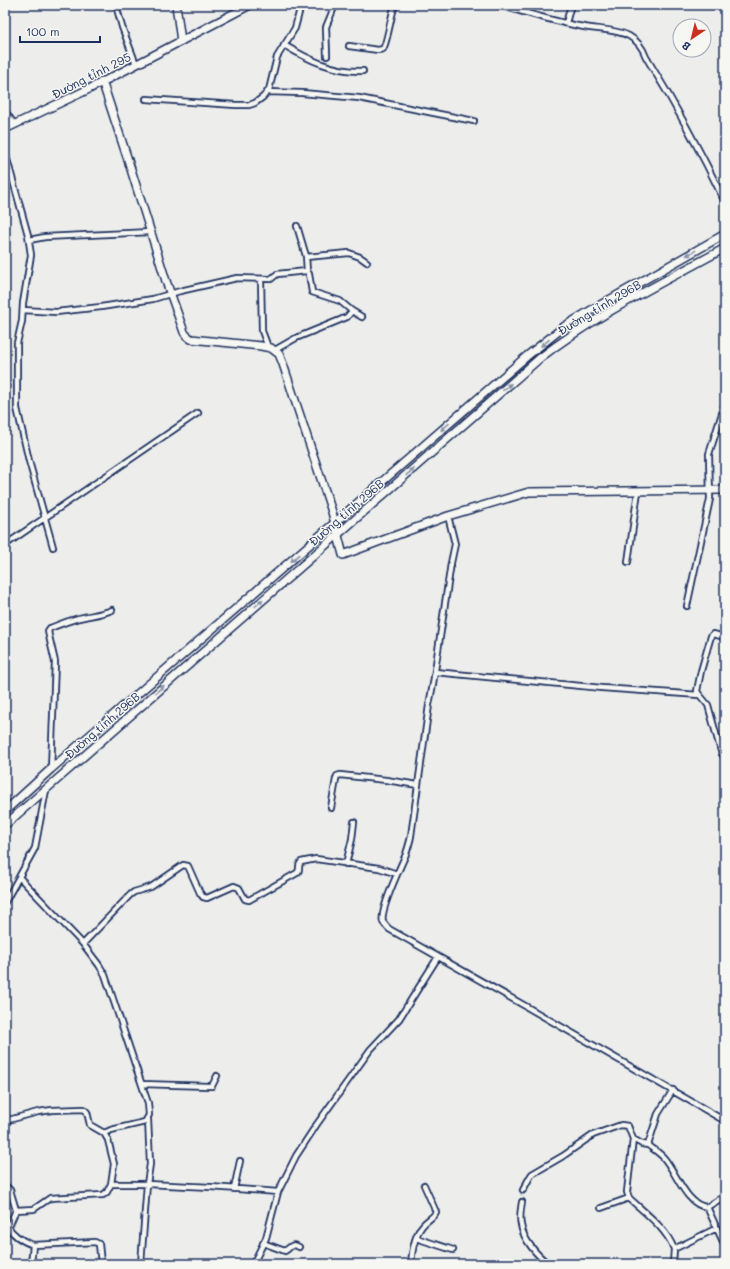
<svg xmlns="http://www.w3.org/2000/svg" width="730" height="1269" font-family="Mali,sans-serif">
  <rect width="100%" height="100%" fill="#edeeec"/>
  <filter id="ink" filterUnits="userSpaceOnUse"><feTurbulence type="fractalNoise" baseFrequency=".025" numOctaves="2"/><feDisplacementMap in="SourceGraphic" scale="8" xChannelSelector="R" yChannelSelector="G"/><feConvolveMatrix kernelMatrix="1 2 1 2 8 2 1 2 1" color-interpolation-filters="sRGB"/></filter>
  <g filter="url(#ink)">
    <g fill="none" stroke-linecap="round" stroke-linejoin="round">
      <path stroke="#c3c8d0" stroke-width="4.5" stroke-dasharray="4.5 2" stroke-linecap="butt" d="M522 1202 523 1190"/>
      <defs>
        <path id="street" d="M116 5 122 27 136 64
          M499 5C527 13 555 22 584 27 599 30 616 29 629 36 638 41 643 48 646 57 675 104 701 152 725 202
          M566 23 571 5
          M284 45C309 60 334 72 363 71
          M349 46 378 50 383 49C387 43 391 15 395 5
          M327 56 326 27 335 5
          M267 92 302 93 359 98 474 121
          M146 99 236 105H249L255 103 263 97 269 90 277 57 295 28 301 5
          M5 111 15 125
          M5 152 28 235 31 255 23 303 22 321 17 343V408L29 461 53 547
          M297 226 306 256 307 271
          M29 240 45 237 151 232
          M306 257 349 253 360 257 367 262
          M261 279 262 331 268 347
          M23 310 56 312 101 307 153 299 180 291 237 278 271 279 277 274 307 271 309 274 312 292 340 301 352 311 362 317
          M275 350 296 338 340 320 347 317 352 311
          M448 516 455 544 451 563 433 684 429 705 411 836C410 842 408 848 406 854 401 866 379 911 383 922 385 925 387 927 389 929L527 1007 725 1121
          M5 545 198 413
          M628 562 638 491
          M687 606 710 499 709 454 725 404
          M725 637 713 634 711 636 701 671 697 691 698 693 708 705 720 748 722 754 725 757
          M435 672 602 688 699 695
          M51 769 55 662 49 636 48 631 50 628C61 624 72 619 84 617 93 615 102 614 112 610
          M46 790 35 848 19 877 83 944
          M331 808 336 779 337 776 340 775 386 780 418 785
          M346 864 352 839 354 822
          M5 902 19 877
          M5 1083V1087
          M142 1084 209 1086H212L217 1076
          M5 1121 38 1112 52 1110 84 1109 87 1112 90 1125 104 1133 108 1140 114 1164 111 1184
          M104 1133 111 1130 145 1122 149 1115 148 1103 105 975 99 965 83 944 130 895 134 892 151 887 183 865 188 866 200 893 203 897 207 898 234 886 239 888 245 899 249 900 297 873C301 870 297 866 301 862L316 859 379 868 397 874
          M633 1139 627 1192 629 1198C645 1213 666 1228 674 1249L717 1228
          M648 1145C653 1149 658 1152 663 1157 676 1171 686 1206 707 1207L725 1196
          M5 1185 10 1190 16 1210
          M234 1189 240 1161
          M523 1190 530 1177 532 1174 563 1156 593 1135 621 1125 628 1126 633 1139 642 1144 648 1145 658 1114 673 1090
          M522 1202C521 1209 519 1217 521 1225 523 1239 537 1256 549 1264
          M707 1207 725 1246
          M601 1208 629 1198
          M5 1225 10 1224 16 1210 34 1209 50 1198 103 1195 107 1192 111 1184H147L211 1187 278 1192 296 1156 317 1124 370 1050 399 1019 438 957
          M7 1225C13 1236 22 1241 33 1245L31 1264
          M416 1238 453 1250
          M263 1243 285 1251C291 1247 291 1243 299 1247
          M33 1245 95 1242 99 1244 101 1264
          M141 1264 147 1184 150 1164 148 1119
          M253 1264 266 1238 278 1192
          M411 1264C412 1251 414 1235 423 1225 427 1220 433 1218 436 1212L424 1185
          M673 1264 674 1249"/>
        <path id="secondary" d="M176 5 181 41
          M102 81 129 163 166 281 184 332 186 335 191 339 261 346 271 348 279 354 283 364 332 512 343 555 448 516 529 492 725 490"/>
        <path id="primary" d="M5 129 89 89 250 5
          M5 811 51 769 527 356 565 326 593 309 725 234
          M5 825 540 358C597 314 662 283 725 248"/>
      </defs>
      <use href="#street" stroke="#1b2f5e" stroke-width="8"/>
      <use href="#secondary" stroke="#1b2f5e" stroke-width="10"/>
      <use href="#primary" stroke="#1b2f5e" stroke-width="10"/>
      <use href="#street" stroke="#f6f6f2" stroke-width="4.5"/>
      <use href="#secondary" stroke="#f6f6f2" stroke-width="7"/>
      <use href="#primary" stroke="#f6f6f2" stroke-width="7"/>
    </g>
    <defs><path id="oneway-solid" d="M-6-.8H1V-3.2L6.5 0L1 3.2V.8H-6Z"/></defs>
    <g fill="#8892a8">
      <use href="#oneway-solid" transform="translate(691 253) rotate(151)"/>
      <use href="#oneway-solid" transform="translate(545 343) rotate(141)"/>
      <use href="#oneway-solid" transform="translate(507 387) rotate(-40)"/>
      <use href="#oneway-solid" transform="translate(445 427) rotate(139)"/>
      <use href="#oneway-solid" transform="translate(410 472) rotate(-41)"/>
      <use href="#oneway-solid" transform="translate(295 558) rotate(139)"/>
      <use href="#oneway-solid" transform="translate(259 603) rotate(-42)"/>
      <use href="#oneway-solid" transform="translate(160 689) rotate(-41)"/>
    </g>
  </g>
  <g text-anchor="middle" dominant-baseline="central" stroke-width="3" stroke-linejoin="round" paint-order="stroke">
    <g font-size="12" fill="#1b2f5e" stroke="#f6f6f2">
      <text transform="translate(91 75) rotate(-27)">Đường tỉnh 295</text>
      <text transform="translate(599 307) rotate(-31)">Đường tỉnh 296B</text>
      <text transform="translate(346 512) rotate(-41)">Đường tỉnh 296B</text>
      <text transform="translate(102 725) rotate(-41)">Đường tỉnh 296B</text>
    </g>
  </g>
  <rect width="730" height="1269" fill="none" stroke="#f6f6f2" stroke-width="20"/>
  <rect x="10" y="10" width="710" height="1249" fill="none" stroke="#1b2f5e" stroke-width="1.5" filter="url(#ink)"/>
  <g transform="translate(692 38) rotate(215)"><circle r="19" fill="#f6f6f2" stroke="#9ea6b7"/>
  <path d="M0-3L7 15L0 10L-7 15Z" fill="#c8321e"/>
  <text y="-6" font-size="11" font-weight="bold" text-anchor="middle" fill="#1b2f5e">B</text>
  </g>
  <path d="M20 36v6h80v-6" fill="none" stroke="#1b2f5e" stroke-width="2"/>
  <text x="26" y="36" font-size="12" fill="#1b2f5e" stroke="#f6f6f2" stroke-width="3" paint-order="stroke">100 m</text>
</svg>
